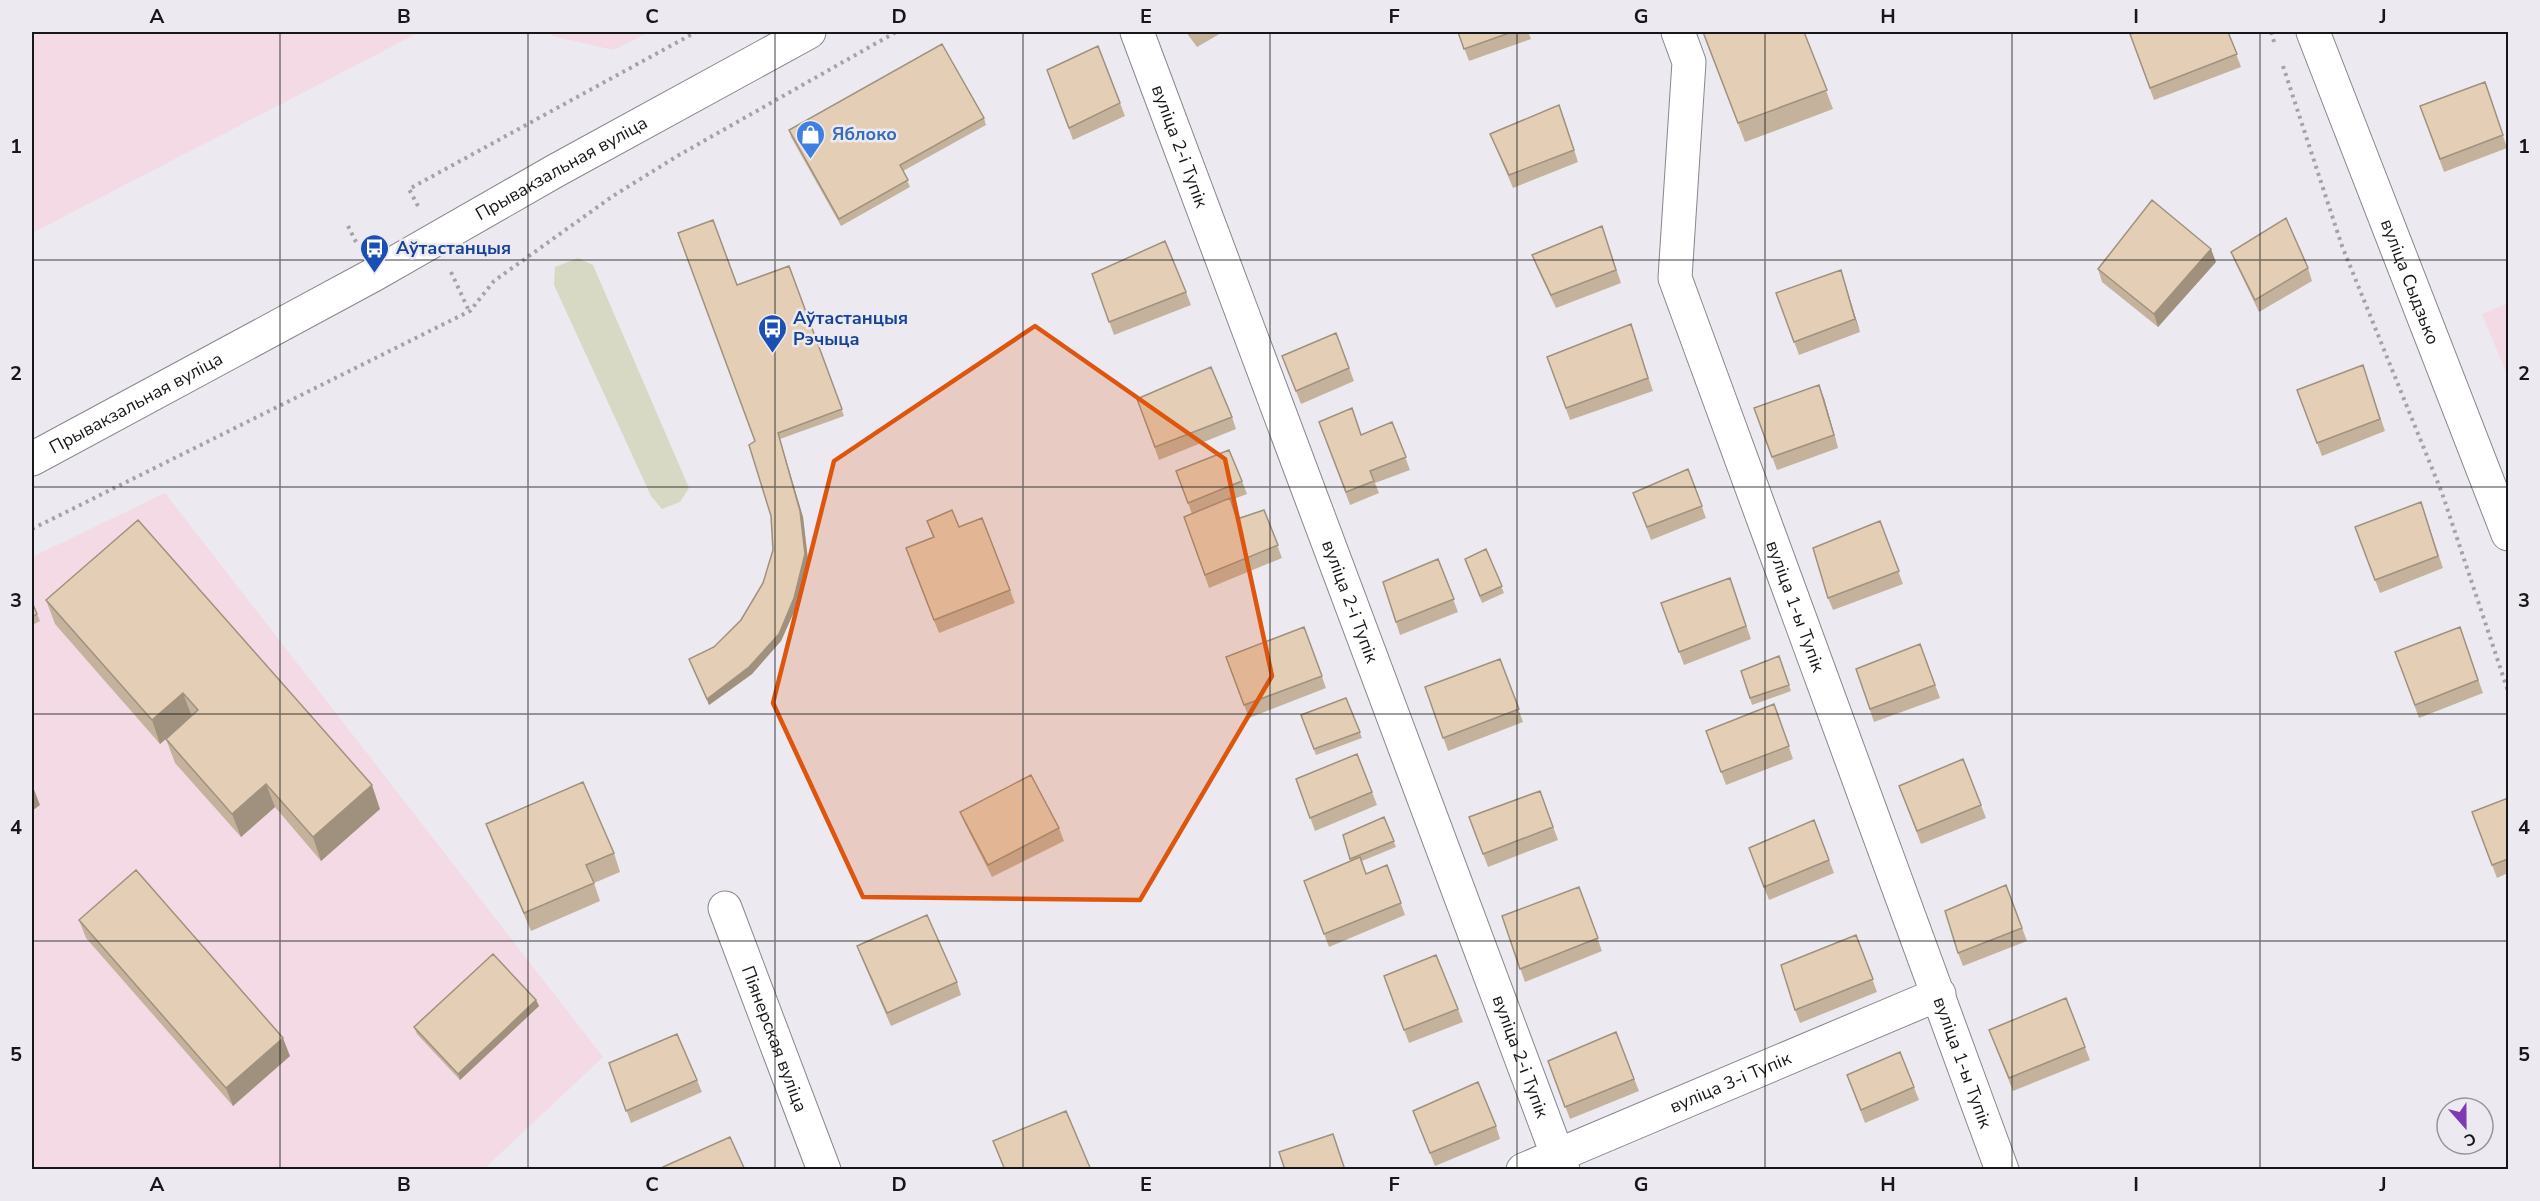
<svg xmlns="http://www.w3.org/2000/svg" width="2540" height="1201" font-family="'Nunito Sans',sans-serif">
  <rect width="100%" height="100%" fill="#eceaf0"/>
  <path fill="#f3dae4" d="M32 32H420L32 233Z
    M550 32H650L613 50 552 36Z
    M2508 303V377L2482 314Z
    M165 493 603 1057 484 1169 32 1170V557Z"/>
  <path fill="#d7d9c4" d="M578 258 593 265 689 488 680 502 662 509 651 496 554 285 555 267Z"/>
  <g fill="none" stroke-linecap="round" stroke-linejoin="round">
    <defs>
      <g id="minor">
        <path id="s1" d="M1137 32 1563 1170"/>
        <path id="s2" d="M1678 32 1689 62 1675 278 2002 1170"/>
        <path id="s3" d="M725 908 824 1170"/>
        <path id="s4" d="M1523 1170 1939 994"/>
      </g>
      <g id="tertiary">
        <path id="s5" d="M2313 32 2508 534"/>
      </g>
      <g id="secondary">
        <path id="s6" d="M32 459 375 274 555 171 809 32"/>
      </g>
    </defs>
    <use href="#minor" stroke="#88878c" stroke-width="35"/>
    <use href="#tertiary" stroke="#88878c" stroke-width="35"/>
    <use href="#secondary" stroke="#88878c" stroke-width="35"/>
    <path stroke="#a5a3a8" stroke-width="4" stroke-dasharray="3 4.5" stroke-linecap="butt" d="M2271 32 2275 45
      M2283 66 2342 246 2442 493 2508 691
      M418 206 409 189 696 32
      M348 226 356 242
      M451 272 469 311
      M32 529 470 311 494 281 613 196 679 155 896 32"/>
    <use href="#minor" stroke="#fff" stroke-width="33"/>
    <use href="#tertiary" stroke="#fff" stroke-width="33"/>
    <use href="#secondary" stroke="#fff" stroke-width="33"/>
  </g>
  <path fill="#c4b29d" d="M1186 32H1223L1197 47Z
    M1458 32H1528L1531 39 1469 61Z
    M1703 32H1804L1833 109 1745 142Z
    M2228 32 2241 67 2154 100 2130 34Z
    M1098 46 1125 116 1073 140 1047 70Z
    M2490 95 2507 148 2444 172 2420 106Z
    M984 118 986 125 903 171 910 187 841 226 791 137 789 130Z
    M1564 118 1578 162 1513 188 1490 134Z
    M1602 226 1621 283 1556 308 1537 268 1532 255Z
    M2231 252 2308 268 2312 281 2259 312 2236 264Z
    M2216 262 2158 327 2102 282 2098 269Z
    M789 266 844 416 780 439 803 517 808 560 797 605 781 641 752 674 709 705 689 659 714 647 741 620 763 583 773 550 771 516 755 441 737 285Z
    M1092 274 1186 292 1191 305 1114 335Z
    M1845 283 1860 332 1799 355 1776 293Z
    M1336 333 1354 381 1301 404 1282 356Z
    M1635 337 1653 391 1570 420 1547 357Z
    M2367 378 2385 431 2322 456 2297 390Z
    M1824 398 1838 448 1777 470 1754 408Z
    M1137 399 1232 417 1236 429 1159 460Z
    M1319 422 1361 435 1392 422 1410 470 1375 483 1379 493 1350 505Z
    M1688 469 1706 518 1651 540 1633 493Z
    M1176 471 1242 481 1247 494 1231 500 1237 519 1264 510 1282 558 1209 588 1184 517 1192 514Z
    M2421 502 2443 568 2380 593 2355 527Z
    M982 518 1015 603 939 633 910 561 933 538 927 521 959 527Z
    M1880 521 1903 584 1833 610 1828 598Z
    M1486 549 1504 593 1482 603 1465 559Z
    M1438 559 1458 612 1400 635 1396 622Z
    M1730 578 1751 639 1684 665 1661 603Z
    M46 600 380 809 321 861 275 807 241 837 175 763 166 739 180 727 160 744 55 624Z
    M32 602 40 621 32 625Z
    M1304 627 1326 688 1249 718 1226 657Z
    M2460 627 2483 693 2419 718 2395 652Z
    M1920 644 1940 698 1874 722 1856 669Z
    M1779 656 1791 691 1752 705 1741 671Z
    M1500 659 1523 722 1448 751 1425 687Z
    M1346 698 1362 738 1316 755 1301 715Z
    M1774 704 1793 759 1726 785 1706 731Z
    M1963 759 1986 818 1921 844 1899 786Z
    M1296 779 1372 792 1377 805 1315 831Z
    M1540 791 1558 840 1488 867 1469 817Z
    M2508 798V873L2497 878 2472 812Z
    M960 812 1059 828 1064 841 992 877 965 824Z
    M1384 817 1396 847 1362 861 1366 874 1387 865 1405 915 1329 947 1304 881 1350 861 1343 835Z
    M1814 820 1834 873 1769 900 1749 848Z
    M486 824 614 853 620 872 594 883 600 901 531 931 493 843Z
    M2006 885 2027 941 1963 966 1958 953Z
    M1579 887 1602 951 1525 982 1502 916Z
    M79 920 290 1056 233 1106 86 938Z
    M1856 935 1877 992 1800 1023 1795 1010Z
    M857 946 957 982 961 995 891 1026 862 959Z
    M1384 976 1458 1009 1463 1022 1409 1043Z
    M2066 998 2090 1060 2013 1091 1989 1030Z
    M536 1000 539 1006 460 1080 417 1034 414 1027Z
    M1616 1032 1639 1091 1570 1119 1548 1061Z
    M1900 1052 1919 1100 1865 1123 1847 1075Z
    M609 1063 697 1080 702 1092 631 1123Z
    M1413 1111 1496 1126 1500 1139 1435 1166Z"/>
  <path fill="#a0917f" d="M2211 249 2216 262 2158 327 2154 314Z
    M1841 270 1845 283 1860 332 1855 319Z
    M1819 385 1824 398 1838 448 1834 435Z
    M778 433 803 517 808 560 797 605 781 641 752 674 709 705 707 699 779 634Z
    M183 693 192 717 160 744 152 720Z
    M266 784 275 807 241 837 232 814Z
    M372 785 380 809 321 861 313 837Z
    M33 787 40 805 32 811V788Z
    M536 1000 539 1006 460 1080 458 1074Z
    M283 1038 290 1056 233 1106 226 1088Z"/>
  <path fill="#e4cfb6" stroke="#a0917f" stroke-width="1.5" d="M1458 32H1512L1464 49Z
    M1703 32H1804L1827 90 1738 123Z
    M2138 32H2228L2237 54 2150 88 2130 34Z
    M942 44 984 118 900 165 908 180 839 219 789 130Z
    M1098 46 1120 103 1069 128 1047 70Z
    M2485 82 2503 135 2440 159 2420 106Z
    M1559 105 1574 150 1509 175 1490 134Z
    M2152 200 2211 249 2154 314 2098 269Z
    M2286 218 2308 268 2255 300 2231 252Z
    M713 220 737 285 789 266 842 409 778 433 800 511 805 554 794 598 779 634 749 667 707 699 689 659 714 647 741 620 763 583 773 550 771 516 749 445 755 441 678 233Z
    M1602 226 1616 270 1551 295 1532 255Z
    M1165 241 1186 292 1109 322 1092 274Z
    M1841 270 1855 319 1794 342 1776 293Z
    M1631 324 1648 378 1566 408 1547 357Z
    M1336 333 1349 368 1296 391 1282 356Z
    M2363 365 2380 419 2317 443 2297 390Z
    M1211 367 1232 417 1155 447 1137 399Z
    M1819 385 1834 435 1772 457 1754 408Z
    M1352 408 1361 435 1392 422 1406 457 1370 471 1374 481 1346 492 1319 422Z
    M1229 450 1242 481 1188 503 1176 471Z
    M1688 469 1702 506 1647 527 1633 493Z
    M1230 498 1237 519 1264 510 1278 545 1205 575 1184 517Z
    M2421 502 2438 556 2375 580 2355 527Z
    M952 510 959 527 982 518 1010 590 934 620 906 548 934 537 927 521Z
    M138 520 372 785 313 837 266 784 232 814 166 739 198 710 183 693 152 720 46 600Z
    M1880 521 1899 571 1828 598 1813 548Z
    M1486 549 1502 586 1480 596 1465 559Z
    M1438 559 1454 599 1396 622 1383 582Z
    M1730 578 1746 626 1679 652 1661 603Z
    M32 602 37 614 32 617Z
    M1304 627 1322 676 1244 705 1226 657Z
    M2460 627 2478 680 2415 705 2395 652Z
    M1920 644 1935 685 1870 709 1856 669Z
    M1779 656 1789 685 1750 698 1741 671Z
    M1500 659 1519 709 1443 738 1425 687Z
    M1346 698 1360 732 1314 749 1301 715Z
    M1774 704 1789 746 1721 772 1706 731Z
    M1357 754 1372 792 1310 818 1296 779Z
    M1963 759 1981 805 1917 831 1899 786Z
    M1031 775 1059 828 988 865 960 812Z
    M583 782 614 853 586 865 594 883 524 913 486 824Z
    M1540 791 1553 827 1483 854 1469 817Z
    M2508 798V859L2492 865 2472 812Z
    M1384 817 1394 841 1350 859 1343 835Z
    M1814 820 1829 860 1764 887 1749 848Z
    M1360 857 1366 874 1387 865 1401 903 1324 934 1304 881Z
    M136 870 283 1038 226 1088 79 920Z
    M2006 885 2022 928 1958 953 1945 911Z
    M1579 887 1598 938 1520 969 1502 916Z
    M927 915 957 982 887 1013 857 946Z
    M1856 935 1873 979 1795 1010 1781 965Z
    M493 954 536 1000 458 1074 414 1027Z
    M1436 955 1458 1009 1404 1030 1384 976Z
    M2066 998 2085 1047 2009 1078 1989 1030Z
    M1616 1032 1634 1079 1565 1107 1548 1061Z
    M677 1034 697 1080 626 1111 609 1063Z
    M1900 1052 1914 1087 1861 1110 1847 1075Z
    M1478 1082 1496 1126 1430 1153 1413 1111Z
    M1066 1111 1091 1170H1005L993 1141Z
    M1333 1134 1345 1170H1285L1279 1152Z
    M730 1137 745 1170H664L663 1167Z"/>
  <path fill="#de560d" fill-opacity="0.2" stroke="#de560d" stroke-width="4.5" stroke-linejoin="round" d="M1035 326 1225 459 1272 676 1140 900 863 897 773 703 834 461Z"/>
  <path fill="none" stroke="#171618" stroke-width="1.5" stroke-opacity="0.55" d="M280 32V1170M528 32V1170M775 32V1170M1023 32V1170M1270 32V1170M1517 32V1170M1765 32V1170M2012 32V1170M2260 32V1170M32 260H2508M32 487H2508M32 714H2508M32 941H2508"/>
  <defs>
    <symbol id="shop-pin" viewBox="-11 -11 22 30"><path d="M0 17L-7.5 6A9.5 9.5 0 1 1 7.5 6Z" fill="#3f7fe0" stroke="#eceaf0"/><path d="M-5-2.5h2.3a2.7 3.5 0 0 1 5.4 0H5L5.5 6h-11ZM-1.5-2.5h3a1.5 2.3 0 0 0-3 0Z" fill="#fff"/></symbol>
    <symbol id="bus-pin" viewBox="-11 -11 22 30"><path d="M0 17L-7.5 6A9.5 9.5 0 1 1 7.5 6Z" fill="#1a4fb4" stroke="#eceaf0"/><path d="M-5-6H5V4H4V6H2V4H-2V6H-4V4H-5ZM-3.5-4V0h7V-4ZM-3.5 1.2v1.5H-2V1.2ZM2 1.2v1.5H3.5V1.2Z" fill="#fff"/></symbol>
  </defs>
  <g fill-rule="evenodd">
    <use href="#shop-pin" x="794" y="118" width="33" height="45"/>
    <use href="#bus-pin" x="358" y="232" width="33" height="45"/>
    <use href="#bus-pin" x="756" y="312" width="33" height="45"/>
  </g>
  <g text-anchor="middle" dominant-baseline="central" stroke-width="5" stroke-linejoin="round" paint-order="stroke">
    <g font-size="18" font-weight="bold" fill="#366cbe" stroke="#eceaf0" text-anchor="start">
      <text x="832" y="134">Яблоко</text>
    </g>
    <g font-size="18" fill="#171618" stroke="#eceaf0">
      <text stroke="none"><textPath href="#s1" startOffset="122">вуліца 2-і Тупік</textPath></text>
      <text stroke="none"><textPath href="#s6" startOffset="604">Прывакзальная вуліца</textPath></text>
      <text stroke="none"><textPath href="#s5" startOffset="268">вуліца Сыдзько</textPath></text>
      <text stroke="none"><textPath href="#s6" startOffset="118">Прывакзальная вуліца</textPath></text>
      <text stroke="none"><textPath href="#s1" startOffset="608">вуліца 2-і Тупік</textPath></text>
      <text stroke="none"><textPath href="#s2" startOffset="598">вуліца 1-ы Тупік</textPath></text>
      <text stroke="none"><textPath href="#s3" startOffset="140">Піянерская вуліца</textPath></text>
      <text stroke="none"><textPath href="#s1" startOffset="1094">вуліца 2-і Тупік</textPath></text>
      <text stroke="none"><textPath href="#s2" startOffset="1084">вуліца 1-ы Тупік</textPath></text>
      <text stroke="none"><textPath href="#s4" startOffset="225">вуліца 3-і Тупік</textPath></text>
    </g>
    <g font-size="18" font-weight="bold" fill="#164399" stroke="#eceaf0" text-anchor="start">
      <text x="396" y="248">Аўтастанцыя</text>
      <text x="793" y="318">Аўтастанцыя<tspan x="793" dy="21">Рэчыца</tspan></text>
    </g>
  </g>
  <rect width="2540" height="1201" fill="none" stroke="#eceaf0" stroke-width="66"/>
  <g transform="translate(2465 1126) rotate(159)"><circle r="28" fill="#eceaf0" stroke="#97959a" stroke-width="1.5"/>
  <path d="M0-4.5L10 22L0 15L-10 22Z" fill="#7e3baf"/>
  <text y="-9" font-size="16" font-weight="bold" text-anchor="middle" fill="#171618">С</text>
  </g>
  <rect x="33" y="33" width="2474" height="1135" fill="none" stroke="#171618" stroke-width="2"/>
  <g font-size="20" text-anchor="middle" font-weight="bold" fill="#171618">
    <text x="157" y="23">A</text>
    <text x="404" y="23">B</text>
    <text x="652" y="23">C</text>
    <text x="899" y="23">D</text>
    <text x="1146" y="23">E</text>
    <text x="1394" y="23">F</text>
    <text x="1641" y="23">G</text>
    <text x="1888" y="23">H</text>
    <text x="2136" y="23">I</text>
    <text x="2383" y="23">J</text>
    <text x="16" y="153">1</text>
    <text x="2524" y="153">1</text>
    <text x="16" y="380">2</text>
    <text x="2524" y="380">2</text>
    <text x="16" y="607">3</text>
    <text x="2524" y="607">3</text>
    <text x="16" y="834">4</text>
    <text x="2524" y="834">4</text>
    <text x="16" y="1061">5</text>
    <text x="2524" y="1061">5</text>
    <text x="157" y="1191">A</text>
    <text x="404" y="1191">B</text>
    <text x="652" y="1191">C</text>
    <text x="899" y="1191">D</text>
    <text x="1146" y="1191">E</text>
    <text x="1394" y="1191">F</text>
    <text x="1641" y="1191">G</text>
    <text x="1888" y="1191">H</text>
    <text x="2136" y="1191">I</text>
    <text x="2383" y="1191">J</text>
  </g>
</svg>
